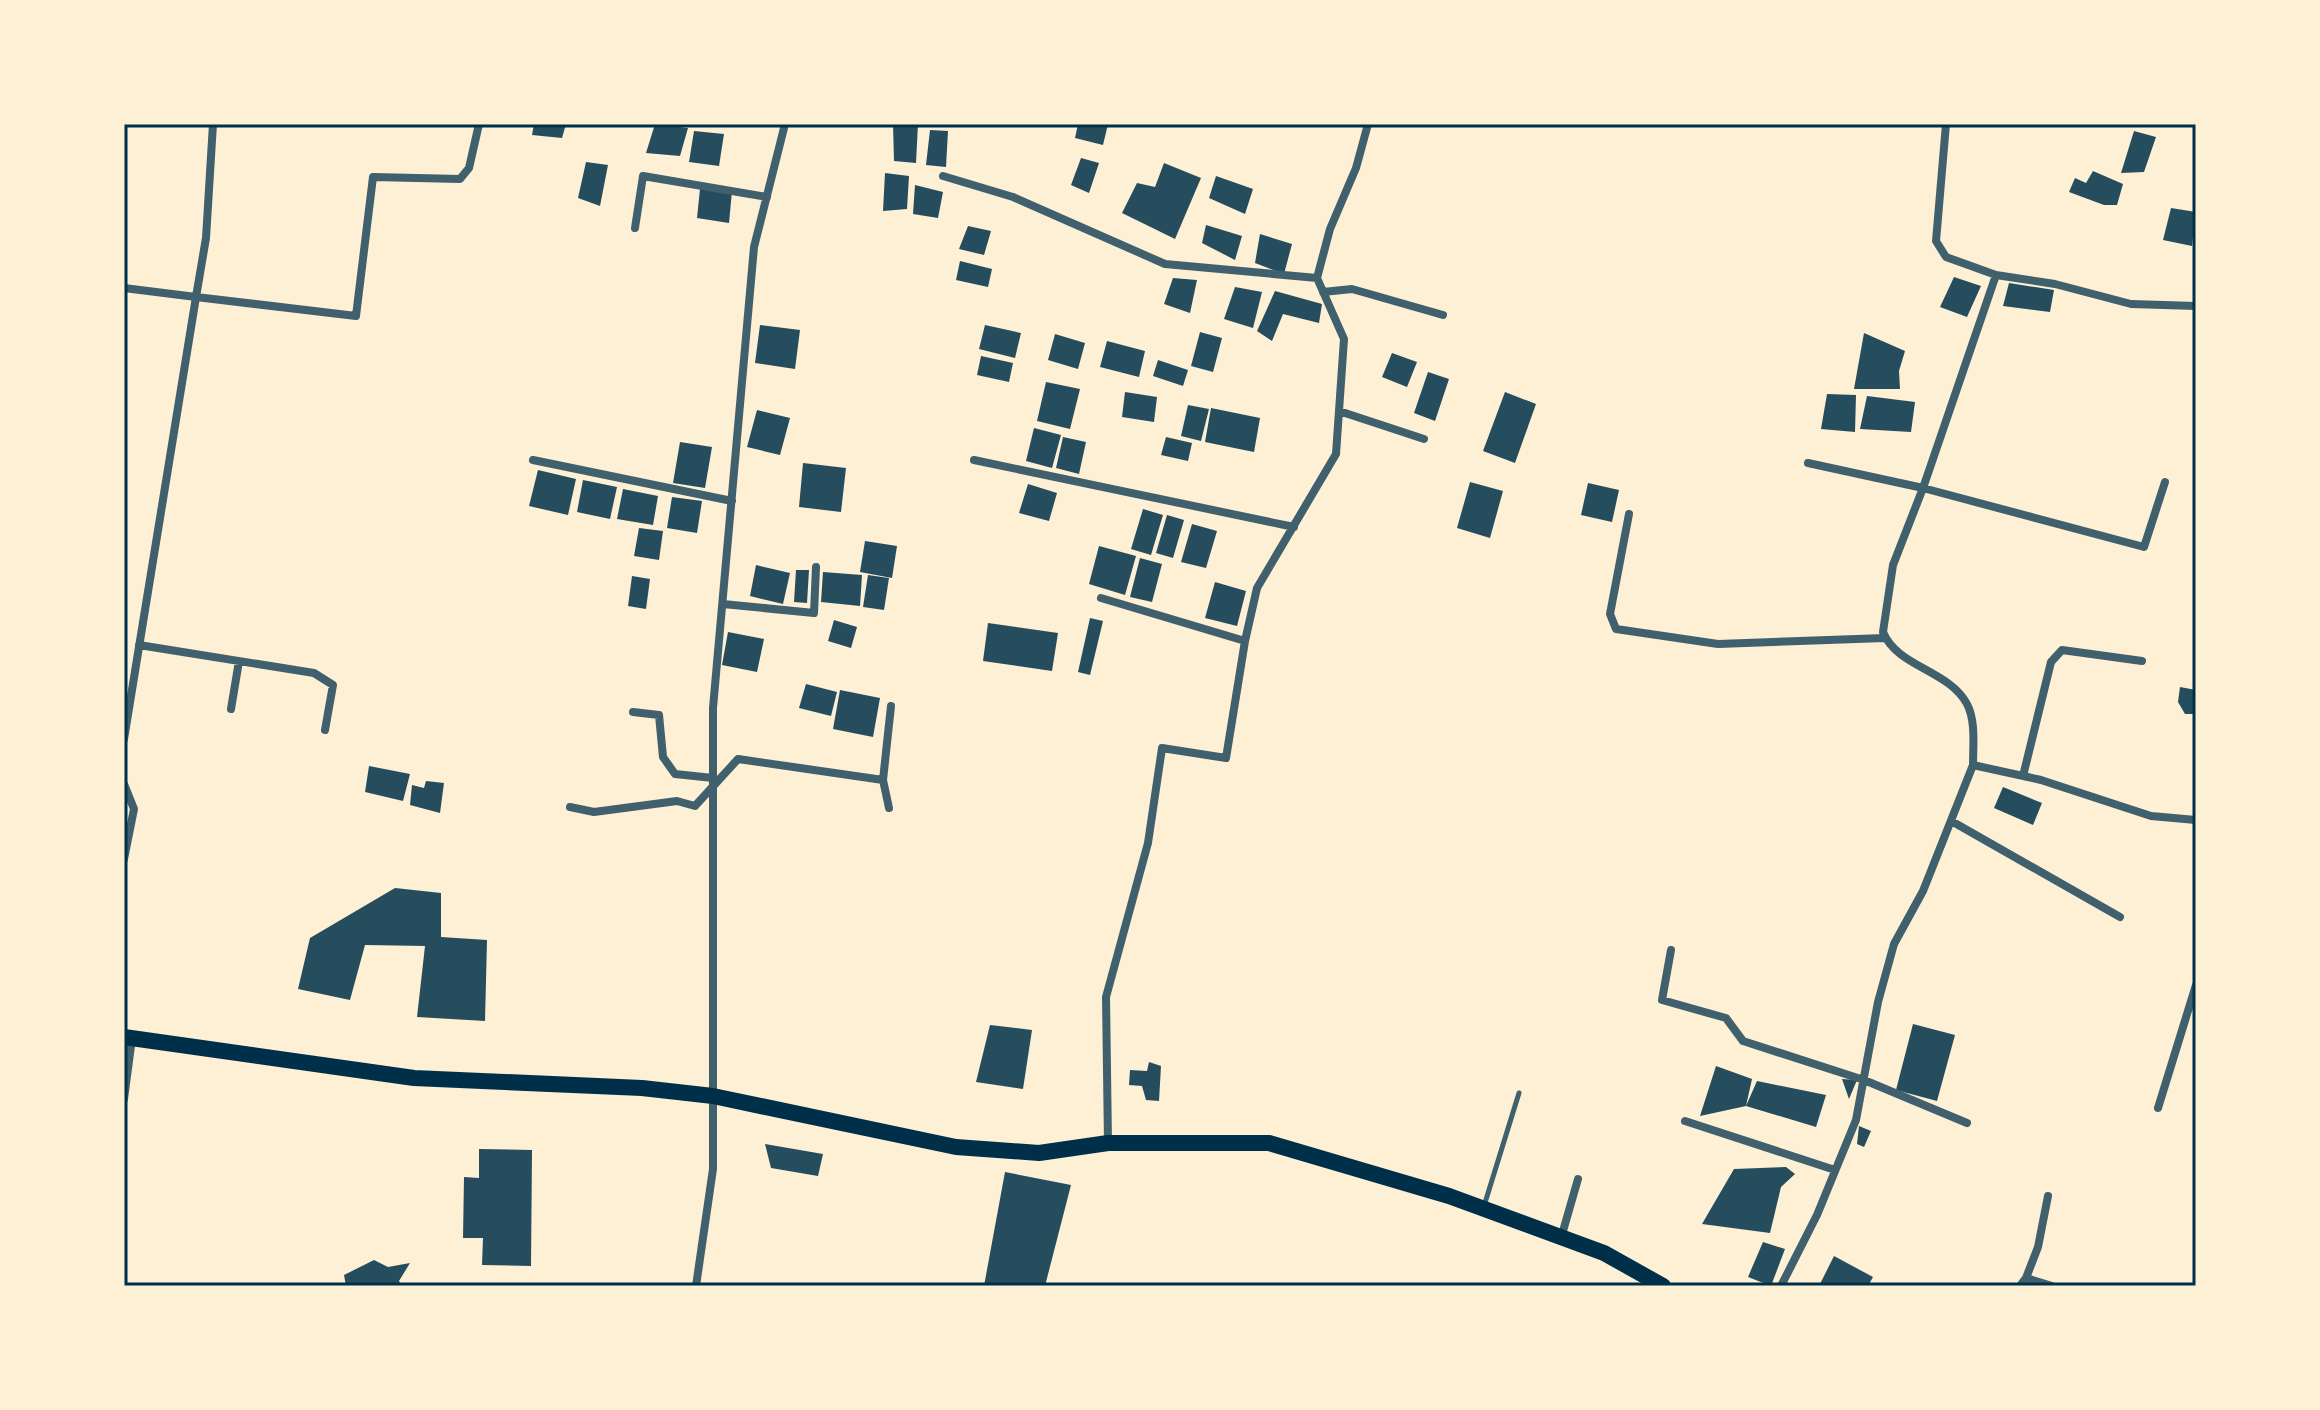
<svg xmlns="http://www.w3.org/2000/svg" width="2320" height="1410" font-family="'PT Sans Narrow',sans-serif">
  <rect width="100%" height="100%" fill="#fdf0d5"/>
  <path fill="#264d5e" d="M534 124H566L562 138 532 135Z
    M655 124 688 128 680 156 646 153Z
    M893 124H918L916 163 894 161Z
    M1078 124H1108L1103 145 1075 138Z
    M930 130 948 131 946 167 926 165Z
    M694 131 724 134 719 166 689 162Z
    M2134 131 2156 137 2144 172 2121 173Z
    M1081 158 1099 163 1089 193 1071 185Z
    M586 162 608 165 600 206 578 198Z
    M1164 163 1201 178 1175 239 1122 213 1137 183 1155 187Z
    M2093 171 2123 184 2117 205H2104L2069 192 2075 178 2086 183Z
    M885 173 909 176 907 209 883 211Z
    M1216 176 1253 189 1245 214 1209 198Z
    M915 185 943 192 938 218 913 214Z
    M700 189 732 191 729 223 697 218Z
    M2171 208 2196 212 2192 246 2163 240Z
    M1206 225 1242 236 1235 260 1202 243Z
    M968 226 991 231 984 255 959 249Z
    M1260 234 1292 244 1284 274 1255 263Z
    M960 261 992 269 988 287 956 280Z
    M1954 277 1981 286 1967 317 1940 307Z
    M1173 278 1197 280 1190 313 1164 304Z
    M2009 283 2054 290 2050 312 2003 306Z
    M1235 287 1262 292 1253 328 1224 319Z
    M1275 291 1322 304 1319 323 1283 314 1272 341 1257 331Z
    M760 325 800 330 795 369 755 363Z
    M985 325 1021 333 1015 358 979 349Z
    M1200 332 1222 338 1213 372 1191 366Z
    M1864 333 1905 351 1899 371 1900 389H1854Z
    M1055 334 1085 343 1078 369 1048 360Z
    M1107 341 1145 351 1139 377 1100 367Z
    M1392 353 1417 362 1407 387 1382 377Z
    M981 356 1013 363 1009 382 977 375Z
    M1158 360 1188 370 1183 386 1153 376Z
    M1428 372 1449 379 1435 421 1414 413Z
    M1046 382 1080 389 1070 429 1037 421Z
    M1125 392 1157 397 1154 422 1122 417Z
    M1505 392 1536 404 1515 463 1483 451Z
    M1827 394 1856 395 1855 432 1821 429Z
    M1867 396 1915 402 1911 432 1860 429Z
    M1188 405 1209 409 1201 441 1181 436Z
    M1211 408 1260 418 1254 452 1205 442Z
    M757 410 790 418 780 455 747 447Z
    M1034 428 1061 435 1052 468 1026 461Z
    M1063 437 1086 442 1079 474 1056 468Z
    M1166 437 1192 443 1188 461 1161 455Z
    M680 442 712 447 705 488 673 483Z
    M803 463 846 468 841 512 799 507Z
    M538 470 576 479 568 515 529 506Z
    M583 480 617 487 610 519 577 512Z
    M1470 482 1503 491 1490 538 1457 528Z
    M1588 483 1619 490 1612 522 1581 515Z
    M1028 484 1057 493 1049 521 1019 513Z
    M623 489 658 496 653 525 617 519Z
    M672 497 702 501 697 533 667 528Z
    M1143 509 1163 515 1151 555 1131 549Z
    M1167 515 1184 520 1173 558 1156 553Z
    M1192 524 1217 531 1206 568 1181 562Z
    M639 528 663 531 659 560 634 556Z
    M865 541 897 546 892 578 860 572Z
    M1099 546 1136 556 1125 595 1089 584Z
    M1140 558 1162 564 1152 602 1130 597Z
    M756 565 790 573 783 604 750 596Z
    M796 570H809L807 603 794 602Z
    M823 572 862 575 860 606 821 602Z
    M868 575 889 578 884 610 863 607Z
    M632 576 650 579 646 609 628 606Z
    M1215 582 1246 591 1237 626 1205 618Z
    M1090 618 1103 621 1090 675 1078 672Z
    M834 620 857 627 851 648 828 641Z
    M988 623 1058 633 1052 671 983 661Z
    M728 632 764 639 757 672 722 665Z
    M806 684 837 692 831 716 799 708Z
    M2180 687 2196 690V714H2185L2178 702Z
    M840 690 880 698 873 737 833 729Z
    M369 766 410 774 403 801 365 792Z
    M426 781 444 783 440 813 410 805 412 785 424 788Z
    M2003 787 2042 803 2033 825 1994 808Z
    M395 888 441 893V937L487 940 485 1021 417 1017 425 946 365 945 350 1000 298 989 310 938Z
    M1913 1024 1955 1035 1937 1101 1896 1090Z
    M990 1025 1032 1030 1023 1089 976 1082Z
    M1149 1062 1161 1066 1159 1101 1146 1100 1142 1086 1129 1085 1130 1070 1147 1071Z
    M1716 1066 1752 1079 1746 1106 1700 1116Z
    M1842 1079 1857 1080 1849 1099Z
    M1757 1081 1826 1095 1816 1127 1746 1106Z
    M1859 1126 1871 1131 1864 1147 1857 1144Z
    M765 1144 823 1154 818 1176 771 1168Z
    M479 1149 532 1150 531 1266 482 1265 483 1238H463L464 1177 479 1178Z
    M1786 1167 1795 1174 1781 1187 1770 1233 1702 1224 1734 1169Z
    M1005 1172 1071 1185 1045 1286H984Z
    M1763 1242 1785 1249 1771 1286 1748 1277Z
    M1834 1256 1873 1277 1868 1286H1819Z
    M374 1260 388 1267 410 1263 399 1281 402 1286H346L344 1275Z"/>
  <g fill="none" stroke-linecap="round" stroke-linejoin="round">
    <path stroke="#3f606c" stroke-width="5" d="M1484 1206 1519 1093"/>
    <path stroke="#3f606c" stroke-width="8" d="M1946 124 1936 241 1946 257 1996 275 2055 284 2131 304 2196 306
      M943 176 1013 197 1165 264 1317 278
      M635 228 643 176 767 197
      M124 288 196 297 206 238 213 124
      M1323 292 1352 289 1443 315
      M1339 411 1424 439
      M533 460 732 501
      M974 460 1294 527
      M1808 463 1923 488 2144 547 2165 482
      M1629 514 1610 614 1616 629 1718 644 1885 638
      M1101 598 1245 641
      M723 604 814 613 816 567
      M139 645 314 673 333 685 325 730
      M231 709 239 661
      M633 712 659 715 663 757 675 774 713 778
      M124 739 196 297 356 316 373 177 460 179 469 168 479 124
      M1973 765C1973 746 1976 721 1967 704 1949 670 1897 667 1883 632L1893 565 1923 488 1996 275
      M2023 776 2051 662 2062 650 2142 661
      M883 780 889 808
      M124 784 134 809 124 859
      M570 807 594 812 677 801 695 806 738 759 883 780 891 706
      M1953 822 2120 917
      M1671 950 1662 1000 1726 1018 1743 1041 1864 1080 1967 1123
      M124 1099 132 1038
      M2158 1108 2196 985
      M1685 1121 1835 1170
      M1108 1143 1106 997 1148 843 1162 748 1226 758 1245 641 1257 588 1336 454 1344 339 1317 278 1330 229 1356 168 1368 124
      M1561 1238 1578 1179
      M2026 1278 2038 1247 2048 1196
      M696 1286 713 1169V708L754 247 785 124
      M1781 1286 1817 1215 1856 1120 1878 1002 1894 944 1923 891 1973 765 2041 780 2151 816 2196 820
      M2020 1286 2026 1278 2052 1286"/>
    <path stroke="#003049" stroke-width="16" d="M124 1037 414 1078 642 1088 713 1096 956 1147 1039 1153 1108 1143H1269L1449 1196 1604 1253 1663 1286"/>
  </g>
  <rect width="2320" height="1410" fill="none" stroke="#fdf0d5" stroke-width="252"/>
  <rect x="126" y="126" width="2068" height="1158" fill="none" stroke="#003049" stroke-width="3"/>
</svg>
